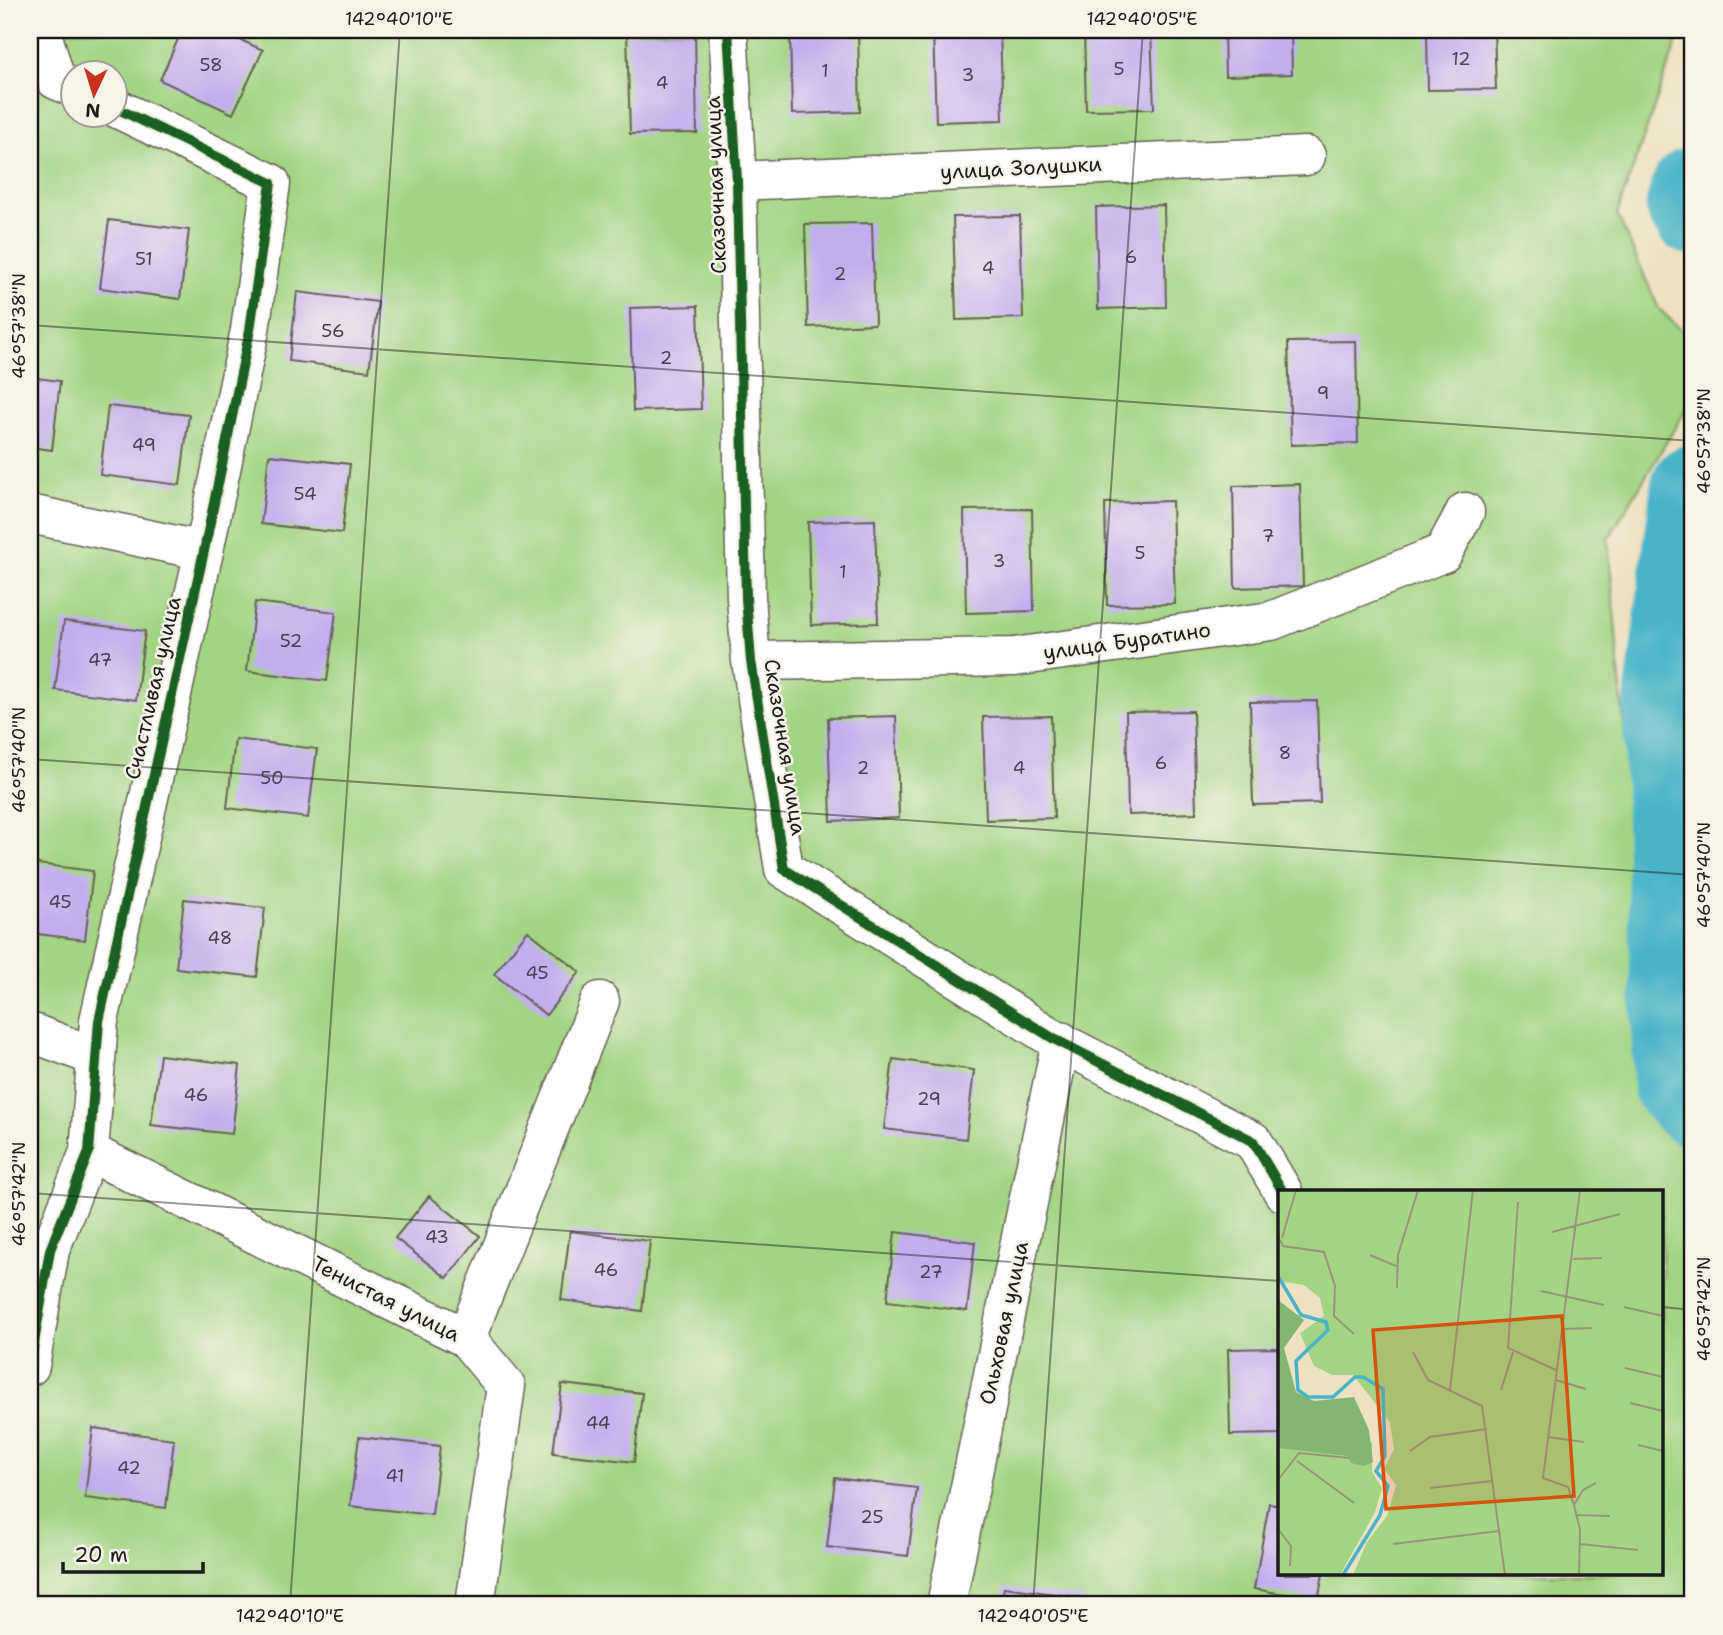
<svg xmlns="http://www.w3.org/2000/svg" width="1723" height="1635" font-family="'Shantell Sans',sans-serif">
  <rect width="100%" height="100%" fill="#f7f3e8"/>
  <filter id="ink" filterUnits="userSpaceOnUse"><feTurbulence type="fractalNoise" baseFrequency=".0143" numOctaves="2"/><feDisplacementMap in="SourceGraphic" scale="14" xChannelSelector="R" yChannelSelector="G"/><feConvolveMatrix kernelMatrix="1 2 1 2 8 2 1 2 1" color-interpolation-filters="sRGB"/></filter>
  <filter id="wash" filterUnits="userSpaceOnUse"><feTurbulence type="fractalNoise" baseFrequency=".00686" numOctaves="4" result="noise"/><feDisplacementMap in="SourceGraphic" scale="28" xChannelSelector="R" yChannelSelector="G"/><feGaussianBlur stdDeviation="1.57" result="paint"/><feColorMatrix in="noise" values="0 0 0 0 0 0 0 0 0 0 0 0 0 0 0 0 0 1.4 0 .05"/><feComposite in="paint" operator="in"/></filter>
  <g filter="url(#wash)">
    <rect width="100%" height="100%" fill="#ede1c2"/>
    <path fill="#a3d483" stroke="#607850" stroke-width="2" fill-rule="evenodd" d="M30 30H1681L1617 214 1659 309 1693 340V398L1608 539 1629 788 1693 907V1605H30ZM74 74H116V116H74ZM1280 1192H1662V1574H1280Z"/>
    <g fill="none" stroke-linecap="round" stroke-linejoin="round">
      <path stroke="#49b4c7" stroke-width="84" d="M1693 189 1688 205 1693 213
        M1693 486 1665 710 1675 1085 1693 1105"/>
    </g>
    <g id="blocks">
      <path fill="#c3aeed" d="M182 30H218L263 50 233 114 160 80Z
        M695 30 697 133 630 134 627 33Z
        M790 30H858L860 112 792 114Z
        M933 30H1000L1003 120 936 122Z
        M1084 30H1151L1154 109 1086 110Z
        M1224 30H1291L1292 74 1225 76Z
        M1427 30H1494L1496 89 1428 90Z
        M1164 205 1166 307 1098 309 1096 207Z
        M1020 216 1023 318 956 320 953 217Z
        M109 220 189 230 180 299 100 288Z
        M872 223 875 324 808 327 805 224Z
        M297 292 378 302 369 371 289 361Z
        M698 306 701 409 633 411 630 308Z
        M1356 341 1358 443 1291 445 1288 342Z
        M30 377 60 381 52 450 30 447Z
        M108 406 189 415 180 485 100 475Z
        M269 455 350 464 342 533 261 524Z
        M1300 484 1303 586 1235 588 1233 486Z
        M1172 501 1175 604 1107 605 1105 503Z
        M1032 509 1034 611 966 613 964 510Z
        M875 520 878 623 811 625 808 522Z
        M255 602 336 612 327 681 247 671Z
        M64 621 145 631 136 700 55 690Z
        M1317 701 1320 803 1253 805 1250 702Z
        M1193 711 1196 813 1128 815 1126 712Z
        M896 716 899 818 831 821 828 718Z
        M1051 716 1054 818 986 820 983 717Z
        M235 739 317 749 308 818 227 808Z
        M30 863 93 871 85 940 30 933Z
        M184 899 265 908 257 977 176 968Z
        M528 931 580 972 546 1015 494 974Z
        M160 1055 240 1065 232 1134 151 1125Z
        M893 1059 974 1070 966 1139 884 1129Z
        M429 1196 480 1236 447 1278 395 1238Z
        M570 1231 650 1241 642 1311 561 1300Z
        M895 1232 975 1242 967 1311 887 1301Z
        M1280 1348V1434L1230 1435 1228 1349Z
        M562 1384 642 1393 634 1462 553 1453Z
        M93 1428 174 1439 166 1508 85 1498Z
        M359 1437 440 1446 432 1515 350 1506Z
        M835 1478 917 1488 908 1556 827 1547Z
        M1269 1503 1280 1505V1574H1323L1318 1600 1254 1589Z
        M1004 1587 1084 1598 1083 1605H1001Z"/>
    </g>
  </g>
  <g filter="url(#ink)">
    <use href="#blocks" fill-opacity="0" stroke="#656156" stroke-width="2"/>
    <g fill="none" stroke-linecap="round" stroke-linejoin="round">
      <defs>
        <path id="minor" d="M41 30 56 80 74 88
          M728 30 737 181 746 598 751 661 784 869 1054 1039 1253 1141 1283 1192
          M737 181 1306 156
          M30 514 204 551
          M751 661 1014 657 1271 621 1443 553 1465 512
          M30 1032 96 1057
          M89 1152 466 1338 506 1386 475 1605
          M466 1338 600 1001
          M30 1366 50 1250 89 1152 99 1021 204 551 250 330 271 183 116 108
          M946 1605 1061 1041"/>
      </defs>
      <use href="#minor" stroke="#656156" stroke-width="41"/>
      <use href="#minor" stroke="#fff" stroke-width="38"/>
      <defs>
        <path id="cycleway" d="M728 30 737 181 746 598 751 661 784 869 1054 1039 1253 1141 1283 1192
          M30 1366 50 1250 89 1152 99 1021 204 551 250 330 271 183 116 108"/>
      </defs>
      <use href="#cycleway" stroke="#f7f3e8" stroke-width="15"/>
      <use href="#cycleway" stroke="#1b5e20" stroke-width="10"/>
    </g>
  </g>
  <path fill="none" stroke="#1c1c1c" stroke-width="2" stroke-opacity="0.45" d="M30 325 1693 441M30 759 1693 875M30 1193 1280 1281M1662 1307 1693 1310M290 1605 400 30M1033 1605 1143 30"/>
  <g text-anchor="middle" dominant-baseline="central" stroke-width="5" stroke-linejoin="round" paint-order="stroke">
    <g font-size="18" fill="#464050">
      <text x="1461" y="59">12</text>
      <text x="211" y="65">58</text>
      <text x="1119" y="69">5</text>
      <text x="825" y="71">1</text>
      <text x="968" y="75">3</text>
      <text x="662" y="83">4</text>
      <text x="1131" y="257">6</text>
      <text x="144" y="259">51</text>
      <text x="988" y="268">4</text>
      <text x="840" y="274">2</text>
      <text x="333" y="331">56</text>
      <text x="666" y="358">2</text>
      <text x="1323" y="393">9</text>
      <text x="144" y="445">49</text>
      <text x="305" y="494">54</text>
      <text x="1268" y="536">7</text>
      <text x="1140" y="553">5</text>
      <text x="999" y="561">3</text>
      <text x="843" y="572">1</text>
      <text x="291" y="641">52</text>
      <text x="100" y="660">47</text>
      <text x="1285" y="753">8</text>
      <text x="1161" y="763">6</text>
      <text x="863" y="768">2</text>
      <text x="1019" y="768">4</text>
      <text x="272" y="778">50</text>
      <text x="60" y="902">45</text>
      <text x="220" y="938">48</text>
      <text x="537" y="973">45</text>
      <text x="196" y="1095">46</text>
      <text x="929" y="1099">29</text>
      <text x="437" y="1237">43</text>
      <text x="606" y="1270">46</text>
      <text x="931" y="1272">27</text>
      <text x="598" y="1423">44</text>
      <text x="129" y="1468">42</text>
      <text x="395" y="1476">41</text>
      <text x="872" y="1517">25</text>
    </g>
    <g font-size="21" fill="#1c1c1c" stroke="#f7f3e8">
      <text transform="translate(1021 168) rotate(-3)">улица Золушки</text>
      <text transform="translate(716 185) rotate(-92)">Сказочная улица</text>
      <text transform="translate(1127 641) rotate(-8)">улица Буратино</text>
      <text transform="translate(153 688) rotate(-77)">Счастливая улица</text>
      <text transform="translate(785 747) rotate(81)">Сказочная улица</text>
      <text transform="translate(386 1299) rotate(27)">Тенистая улица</text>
      <text transform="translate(1004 1323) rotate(-78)">Ольховая улица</text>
    </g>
  </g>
  <g transform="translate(1278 1190)">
    <rect width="385" height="385" fill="#ede1c2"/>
    <path d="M0 0H385V385H75L89 352 109 326 118 295 106 279 116 259 112 232 75 185H54L36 176 22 143 46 126 42 108 26 95 0 91ZM0 233 73 239 94 253V282L104 298 97 322 62 385H0Z" fill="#a3d483"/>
    <path d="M0 110 26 130 6 158 18 202 36 211 76 207 91 240 95 272 86 276 73 273 70 266 0 258Z" fill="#82b671"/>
    <path fill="none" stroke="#49b4c7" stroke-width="3.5" d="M0 86 23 125 48 132 50 140 18 171 20 200 30 207H55L77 187H85L105 199 107 266 98 281 110 296 102 325 65 385"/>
    <path fill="none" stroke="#999280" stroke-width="2" d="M240 12 230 158 278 180M274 42 342 24M0 47 5 56 46 62 57 96 56 126 76 144M4 48 18 0M92 65 118 76M295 69 324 68M119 98 120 65 140 0M263 101 326 115M346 117 385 126M284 139 314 138M135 162 150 190 204 216 227 385M347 178 385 187M278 190 308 199M172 200 195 0M223 200 235 162M352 213 385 221M270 247 306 252M360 255 385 261M132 261 152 247 209 239M19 271 76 313M0 290 21 263 72 268M152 298 214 291M296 315 305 300 318 293M299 325 332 326M0 339 13 356 12 376M115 354 221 341M302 354 360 360M301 385 302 340 296 315 290 297 265 288 302 0"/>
    <path fill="#d4530e" fill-opacity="0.15" stroke="#d4530e" stroke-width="3.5" d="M284 126 296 306 108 319 95 140Z"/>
    <rect width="385" height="385" fill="none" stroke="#1c1c1c" stroke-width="3.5"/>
  </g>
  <rect width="1723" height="1635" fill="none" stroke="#f7f3e8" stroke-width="77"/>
  <g transform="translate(94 94) rotate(184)"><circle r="33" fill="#f7f3e8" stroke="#9f9d96" stroke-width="2"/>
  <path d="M0-5L12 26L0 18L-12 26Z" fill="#c8321e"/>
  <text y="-10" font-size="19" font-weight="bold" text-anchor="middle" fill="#1c1c1c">N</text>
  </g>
  <path d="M63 1562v10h140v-10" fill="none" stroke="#1c1c1c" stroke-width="3.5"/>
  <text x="74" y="1562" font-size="21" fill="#1c1c1c" stroke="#f7f3e8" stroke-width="5" paint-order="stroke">20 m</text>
  <rect x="38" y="38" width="1646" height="1558" fill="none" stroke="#1c1c1c" stroke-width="2.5"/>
  <g font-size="18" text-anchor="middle" fill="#1c1c1c">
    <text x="399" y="25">142°40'10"E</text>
    <text x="1142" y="25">142°40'05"E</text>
    <text transform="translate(19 326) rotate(-90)" y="6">46°57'38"N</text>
    <text transform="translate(1704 441) rotate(-90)" y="6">46°57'38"N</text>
    <text transform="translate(19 760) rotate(-90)" y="6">46°57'40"N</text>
    <text transform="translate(1704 875) rotate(-90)" y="6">46°57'40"N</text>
    <text transform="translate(19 1194) rotate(-90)" y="6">46°57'42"N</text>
    <text transform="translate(1704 1309) rotate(-90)" y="6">46°57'42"N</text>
    <text x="290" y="1622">142°40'10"E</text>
    <text x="1033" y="1622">142°40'05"E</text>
  </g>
</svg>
